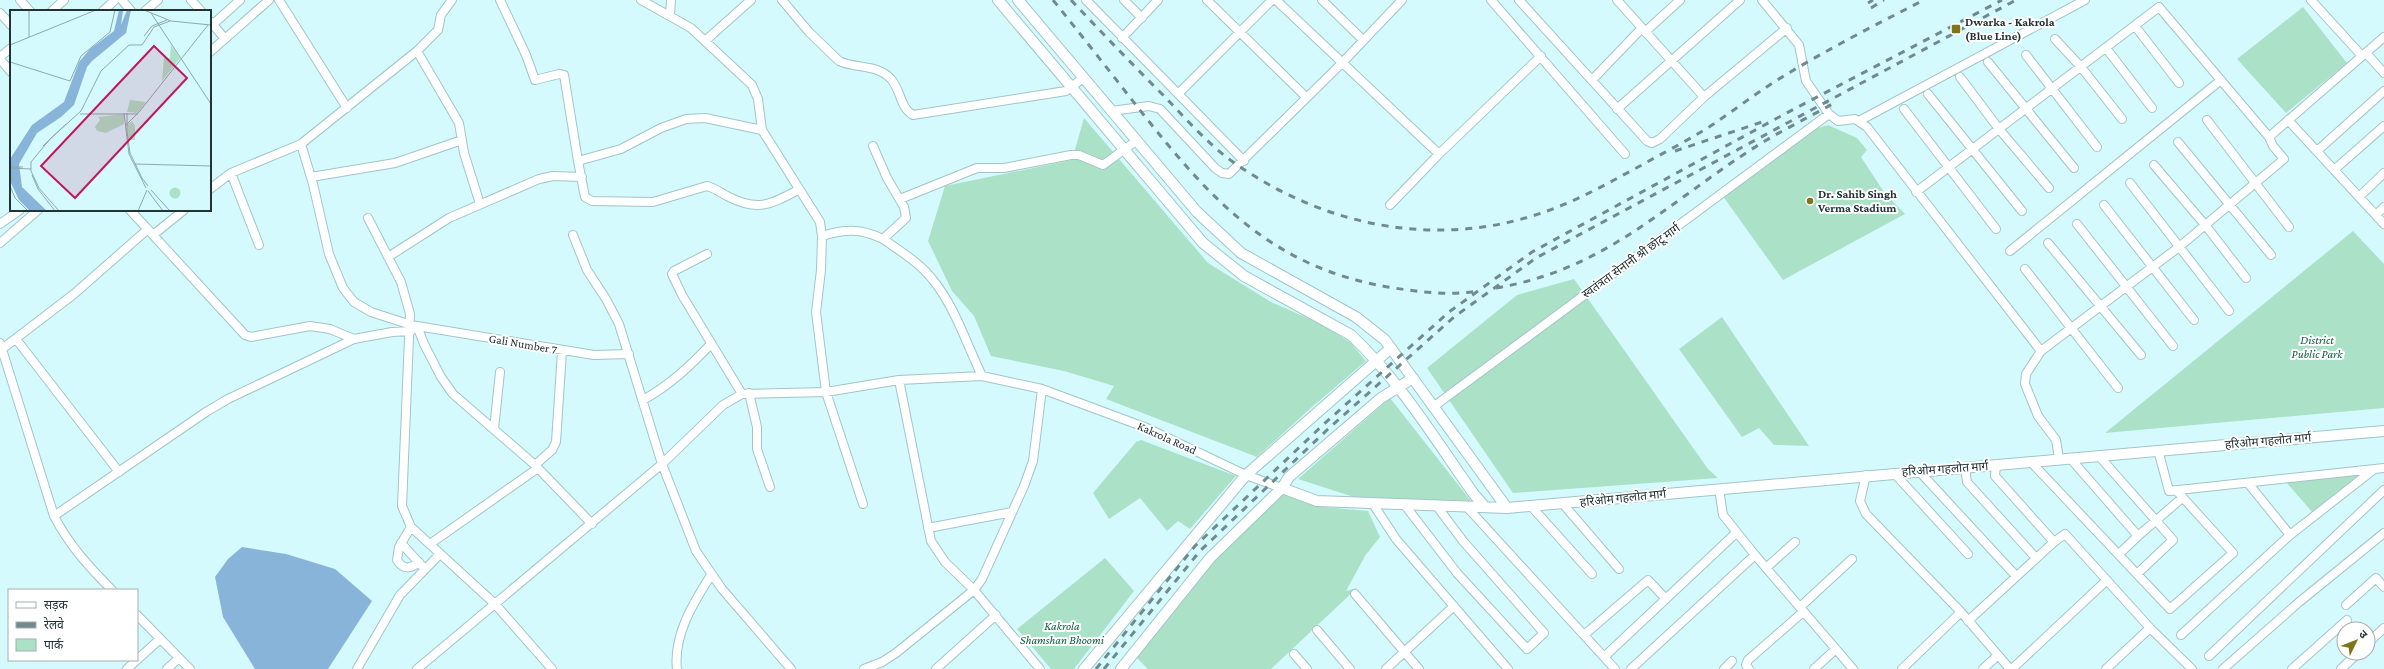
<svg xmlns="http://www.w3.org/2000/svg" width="2384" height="669" font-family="'Crimson Pro','Noto Sans Devanagari',serif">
  <rect width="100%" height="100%" fill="#d4fafe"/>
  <path fill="#abe2c7" d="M2303 7 2347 63 2286 113 2237 59Z
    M1084 118 1208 263 1271 302 1317 322 1350 342 1366 361 1312 407 1257 457 1106 399 1114 386 1064 371 991 356 974 316 952 291 928 241 945 186 1072 160Z
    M1828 125 1857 138 1867 150 1861 157 1884 192 1905 214 1783 280 1722 195 1815 129Z
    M2353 231 2384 264V408L2105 433Z
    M1574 279 1708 469 1718 478 1513 493 1427 368 1517 295Z
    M1722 317 1809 446 1774 445 1759 428 1742 437 1679 349Z
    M1390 398 1471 501 1357 498 1298 479Z
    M1141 440 1236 476 1190 529 1178 521 1167 531 1140 498 1109 519 1093 493 1136 442Z
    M2365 473 2313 513 2286 482Z
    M1281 493 1323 507 1368 511 1380 537 1365 556 1346 591 1357 588 1271 669H1148L1137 658 1219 555Z
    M1105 558 1134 591 1074 669H1051L1017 629Z"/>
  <path fill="#89b4d9" d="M242 547 286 554 335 569 372 601 328 669H255L223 617 215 577 228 559Z"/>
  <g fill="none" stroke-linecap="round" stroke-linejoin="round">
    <defs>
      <path id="minor" d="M20 0 30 11
        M122 0 131 11
        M191 0 201 11
        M279 0 347 108
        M500 0 526 55 535 80 559 74 564 75 578 161
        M641 0 691 28 752 85 758 99 762 130 820 222 822 236 821 270 816 312 826 392 863 504
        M782 0 809 32 839 61C856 69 878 64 891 79 901 90 900 108 913 115L1066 91 1083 78
        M1086 0 1244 161
        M1124 0 1142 18
        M1207 0 1306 97
        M1276 0 1439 154
        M1322 0 1363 40
        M1491 0 1625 154
        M1519 0 1647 141 1652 143 1660 139 1704 97
        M1617 0 1704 97 1787 28
        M1762 0 1799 45 1806 81 1829 114 1838 121 1855 119 1867 127 2041 351
        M2311 0 2362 56
        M52 11 64 0
        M103 11 115 0
        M145 11 158 0
        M0 13 11 25
        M670 15 671 0
        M210 21 225 39
        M2135 26 2179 83
        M210 27 240 0
        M1645 32 1680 0
        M1122 38 1158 0
        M2055 39 2081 67 2122 119
        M705 41 751 0
        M2106 48 2152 108
        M417 51 438 30 441 15 452 0
        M210 52 269 0
        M2366 53 2384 73
        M2026 55 2097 147
        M0 57 11 48
        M0 59 11 72
        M1988 62 2074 168
        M1960 77 1999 129 2049 188
        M1592 80 1642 28
        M1179 93 1272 0
        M1928 94 2022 211
        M1617 109 1740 0
        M1904 109 1996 229
        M1111 111 1149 106 1160 109 1215 168 1222 173 1229 174 1341 64 1402 0
        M2207 120 2289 227
        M2288 120 2384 224
        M1859 121 2085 0
        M762 130 705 118 686 119 661 128 621 149 578 161 585 197 592 201 653 202 707 186C715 188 721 193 729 197 759 212 771 204 798 190
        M2269 137 2384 37
        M2178 142 2271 255
        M301 144 417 51 459 123 464 153 480 204
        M2317 151 2384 91
        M2154 165 2206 226 2246 278
        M2334 170 2384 126
        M231 173 259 245
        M311 177 395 163 462 140
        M2130 183 2229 311
        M210 189 231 173 301 144 313 184 329 254 343 288 354 302 371 312 411 325 594 355 629 354
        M1916 192 2159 7 2269 137 2273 146 2284 159 2179 247 2041 351 2026 374 2025 384 2038 416 2056 440 2059 459
        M2359 197 2384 173
        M900 199 977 168H1004L1071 155H1079L1103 165 1136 141
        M1390 205 1439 154 1541 56
        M2104 205 2194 320
        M130 210 245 335 251 337 310 326 330 329 354 339 392 332 411 331
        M2376 215 2384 207
        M368 218 401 282 410 314 402 506 411 527 495 604 552 669
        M0 224 20 210
        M2077 224 2173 346
        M153 235 184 210
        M573 235 587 270 606 299 619 324 662 464 696 551 722 589 791 669
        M822 236C845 229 860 228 883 239L906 218 904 207 887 178 873 146
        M883 239C900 251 920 263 933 280 955 307 967 345 982 376
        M0 243 38 210
        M2048 243 2141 355
        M2010 251 2221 80
        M707 254 674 271 672 274 682 295 742 394
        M388 257 449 218 539 179 553 176 582 177
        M2025 269 2118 388
        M417 326 424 344 441 377 453 394 535 465 592 524
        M16 339 119 472
        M0 343 54 516C69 545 89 567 112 590
        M2 349 74 294 148 229
        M899 380 931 541 945 562 974 590 1040 669
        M749 393 757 427V449L770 487
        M643 400C670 385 690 366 711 344
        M1433 407 1829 114
        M494 429 500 372
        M2158 450 2169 491 2384 468
        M2099 456 2173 540 2137 574
        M2070 458 2138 536 2182 498
        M2031 462 2170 609 2233 553 2176 490
        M535 465 552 450 556 442 562 351
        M1996 465 1995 476 2054 542 2065 534 2150 628 2192 669
        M1965 467 1967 482 2036 558
        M1919 471 2016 576
        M1894 473 1968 554
        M1866 475 1860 501 1866 514 1961 612 2010 669
        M2248 483 2290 535
        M1373 504 1396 539 1508 669
        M1404 504 1457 573 1527 649 1544 633 1463 541 1436 505
        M1563 504 1619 569
        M1466 506 1615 669
        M1531 506 1592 574
        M54 516 206 412 228 399 354 339
        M411 527 399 547 397 560C403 570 411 569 419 562
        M928 528 1012 512
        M401 543 422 566
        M430 544 538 468
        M2119 554 2138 536
        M1755 555 1853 669
        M1766 568 1795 542
        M1355 594 1419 669
        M2346 605 2376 578 2384 587
        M1800 607 1852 559
        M137 615 190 669
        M1968 621 2054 542
        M1317 630 1350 669
        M1584 635 1648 580 1666 599
        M2181 635 2290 535 2373 470
        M2368 643 2384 628
        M1294 654 1307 669
        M2209 656 2384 490
        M1604 657 1736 533
        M127 669 160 639
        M167 669 179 658
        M357 669 400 595 440 554
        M417 669 662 464 723 405 742 394 826 392 899 380 982 376 1042 389 1147 428 1246 475 1282 488
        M677 669C673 635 694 602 711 575
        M864 669 882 662 896 653 974 590 982 579 1024 486 1033 461 1042 389
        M936 669 996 615
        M1386 669 1454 606
        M1631 669 1755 555 1723 515 1719 489
        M1724 669 1732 661
        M1749 669 1746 665 1748 660 1803 612
        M1814 669 1836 649
        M1902 669 1961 612
        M1983 669 1998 655
        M2012 669 2107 580
        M2106 669 2150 628
        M2223 669 2298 603 2384 533
        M2292 669 2347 620
        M2341 669 2358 653"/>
      <path id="tertiary" d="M998 0 1203 243 1244 276 1351 335C1400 381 1435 439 1473 493L1485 507
        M1018 0 1197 212 1241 253 1356 317 1385 340 1507 508
        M1282 488 1317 501 1507 508 2384 431
        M1084 669 1246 475 1391 348
        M1121 669 1210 558 1282 488 1289 477 1381 398 1413 378"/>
    </defs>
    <use href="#minor" stroke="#a1c5c9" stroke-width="10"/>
    <use href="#tertiary" stroke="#a1c5c9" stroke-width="12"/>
    <use href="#minor" stroke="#fff" stroke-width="8"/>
    <use href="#tertiary" stroke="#fff" stroke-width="10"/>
    <path stroke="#718a8d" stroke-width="3" stroke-dasharray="7 7" stroke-linecap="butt" d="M1053 0C1082 36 1111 73 1139 109 1211 200 1272 269 1394 288 1421 292 1450 296 1478 291
      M1071 0C1102 33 1133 65 1165 97 1186 119 1208 144 1233 162 1328 229 1445 251 1555 208 1584 197 1612 181 1640 166 1663 153 1687 141 1709 127 1730 113 1750 98 1771 84 1820 53 1873 26 1924 0
      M1868 3 1873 0
      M1871 8 1884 0
      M1675 151 1762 122
      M1496 288C1603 270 1663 207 1749 151 1776 133 1806 119 1834 103
      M1096 669 1195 546 1324 424 1449 312 1532 252 1781 116 2002 0
      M1104 669 1200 551 1328 429 1454 317 1536 258 2016 0"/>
  </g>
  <g fill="#7f7518" stroke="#fff" stroke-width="1.5">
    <rect x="1951" y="24" width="10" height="10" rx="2"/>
    <circle cx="1810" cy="201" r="4"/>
  </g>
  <g text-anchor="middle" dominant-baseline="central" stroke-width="4" stroke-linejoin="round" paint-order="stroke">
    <g font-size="12" font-weight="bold" fill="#233233" stroke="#fff" text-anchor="start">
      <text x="1965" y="22">Dwarka - Kakrola<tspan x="1965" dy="14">(Blue Line)</tspan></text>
      <text x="1818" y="194">Dr. Sahib Singh<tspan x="1818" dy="14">Verma Stadium</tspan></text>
    </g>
    <g font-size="12" fill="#233233" stroke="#fff">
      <text transform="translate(1631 261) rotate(-36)">स्वतंत्रता सेनानी श्री छोटू मार्ग</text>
      <text transform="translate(523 344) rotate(10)">Gali Number 7</text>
      <text transform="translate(1167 438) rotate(24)">Kakrola Road</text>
      <text transform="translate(2268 441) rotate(-5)">हरिओम गहलोत मार्ग</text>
      <text transform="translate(1945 469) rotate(-4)">हरिओम गहलोत मार्ग</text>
      <text transform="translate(1623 498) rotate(-6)">हरिओम गहलोत मार्ग</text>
    </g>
    <g font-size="12" font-style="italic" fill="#10583e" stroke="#fff">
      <text x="2317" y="340">District<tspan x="2317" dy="14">Public Park</tspan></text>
      <text x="1062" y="626">Kakrola<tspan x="1062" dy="14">Shamshan Bhoomi</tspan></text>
    </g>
  </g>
  <g transform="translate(10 10)">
    <rect width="201" height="201" fill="#d4fafe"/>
    <path d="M161 35 170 48 152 71 154 48H160ZM120 90 136 92 128 103 117 102ZM114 104V114L96 123 87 121 85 117 90 110 88 107ZM122 111 125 116V130H118L117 115ZM159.5 183a5.5 5.5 0 1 1 11 0a5.5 5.5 0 1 1-11 0Z" fill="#abe2c7"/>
    <path d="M109 0H113L111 15 117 0H121L116 23 82 51 77 57 64 95 51 107 27 123 9 154 12 177 37 201H20L9 190 1 173 0 149 22 115 54 92 69 52 80 39 104 21Z" fill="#89b4d9"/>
    <path fill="none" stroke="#8daaad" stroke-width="1" d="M134 0 161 11 201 15M141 3 201 94M134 26 142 16 157 10M19 27V0M0 35 86 0M0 52 60 71 71 46 100 22 105 0M114 103 119 144 136 178M117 103V122L120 143 132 168 138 176M70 104H128M116 115 130 101 198 15M33 136 56 114M125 154 201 156M0 157H13M0 158 21 159M22 165 28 179 45 201M0 176 5 188 18 201M141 180 160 201M138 181 153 201M49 201 29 178 21 161V152L40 129 71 101 91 61 119 35H132L144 17 160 11M128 201 137 180"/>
    <path fill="#c2185b" fill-opacity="0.15" stroke="#c2185b" stroke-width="2" d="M144 36 177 68 65 188 31 156Z"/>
    <rect width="201" height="201" fill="none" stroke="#233233" stroke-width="2"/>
  </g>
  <rect x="8" y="589" width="130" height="72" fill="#ffffff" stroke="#a7adad"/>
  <rect x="16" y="602" width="20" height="6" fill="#ffffff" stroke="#a7adad"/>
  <text x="44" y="609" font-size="12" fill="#233233">सड़क</text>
  <rect x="16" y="622" width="20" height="6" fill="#718a8d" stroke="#a7adad"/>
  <text x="44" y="629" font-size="12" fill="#233233">रेलवे</text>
  <rect x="16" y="639" width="20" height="12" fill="#abe2c7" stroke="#a7adad"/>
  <text x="44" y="649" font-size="12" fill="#233233">पार्क</text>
  <g transform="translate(2356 641) rotate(47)"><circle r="19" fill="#ffffff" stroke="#a7adad"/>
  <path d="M0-3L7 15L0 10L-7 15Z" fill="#7f7518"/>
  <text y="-6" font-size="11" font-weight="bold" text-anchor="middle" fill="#233233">उ</text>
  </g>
</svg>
